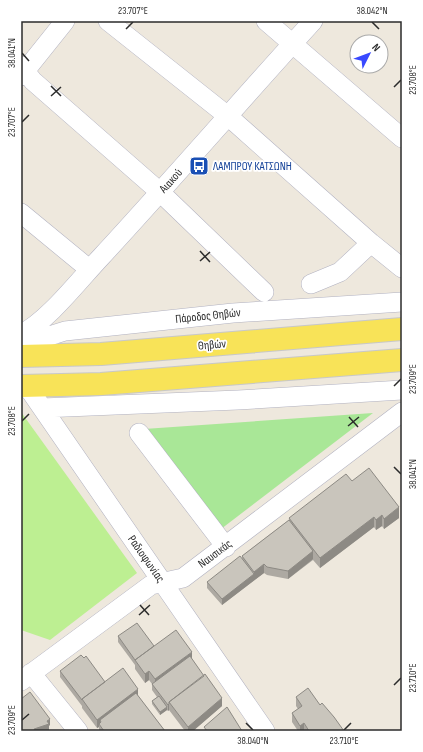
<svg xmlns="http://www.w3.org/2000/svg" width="423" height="752" font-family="'Sofia Sans Condensed',sans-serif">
  <rect width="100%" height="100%" fill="#eee8dd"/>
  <path fill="#a9e797" d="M373 413 221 529 144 429Z"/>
  <path fill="#bdef92" d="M21 412 137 573 50 640 21 630Z"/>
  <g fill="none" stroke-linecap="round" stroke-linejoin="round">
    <defs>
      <path id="minor" d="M108 21 229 117 371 243 402 268
        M266 21 402 138
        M21 66 33 81 161 193 264 292
        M21 76 65 21
        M21 213 89 269
        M311 284 340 272 371 243
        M21 334C47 322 80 279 101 257 173 179 242 99 313 21
        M21 356 46 337 65 331 233 313 402 302
        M27 386 265 731
        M42 408 238 400 402 390
        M139 433 226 547
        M31 673 78 731
        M21 681 151 585 183 578 402 412"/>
      <path id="major" d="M21 356 101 354 402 329
        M21 386 101 384 402 360"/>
    </defs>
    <use href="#minor" stroke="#b1b1c0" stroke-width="20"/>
    <use href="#major" stroke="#c8c8c8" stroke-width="24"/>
    <use href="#minor" stroke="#fff" stroke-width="19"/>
    <use href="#major" stroke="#f8e358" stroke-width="22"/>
  </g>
  <path fill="#ada9a2" d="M352 481 399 518 384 529 382 526 376 530 374 527 320 568 313 560 288 579 267 575 264 573 222 605 207 588V582L242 559V556L289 520V518Z
    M118 636 154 646 192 659 222 706 193 731H185L169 710 168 711 167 710 160 715 152 704V701L157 697 152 690V684L149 680 145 683 135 669V665L118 642Z
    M60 671 105 682 138 696 165 731H100L99 730V727L97 728 82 708V706L60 677Z
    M296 697 320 705 344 731H298L292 722V713L298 709 296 706Z"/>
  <path fill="#8d8a84" d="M399 507V518L384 529V519Z
    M382 515V526L376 530V520Z
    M374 517V527L320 568V558Z
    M313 551V559L288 579V571Z
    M264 564V573L222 605V599L254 574V572Z
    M192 652V660L155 688V679Z
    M149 671V680L145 683V674Z
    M138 689V697L101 722 100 720V725L99 724V727L97 728V720Z
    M222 698V706L193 731H188V727Z
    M169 704V710L168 711V705Z
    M167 707V710L160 715V712Z
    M50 719V725L49 726V730L45 731H34V729Z
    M304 723V731H300V726Z"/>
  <path fill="#c9c5bc" stroke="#8d8a84" d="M369 468 399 507 384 519 382 515 376 520 374 517 320 558 289 518 346 474 352 481Z
    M289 520 313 551 288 571 267 567 264 564 254 572 242 556Z
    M240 556 254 574 222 599 207 582Z
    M137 623 154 646 135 660 118 636Z
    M176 630 192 652 155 679 149 671 145 674 135 660Z
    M81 655 84 658 86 656 105 682 82 699V700L60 671Z
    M190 656 204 676 169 702V704L168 705 152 684Z
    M123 668 138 689 97 720 82 699Z
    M205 674 222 698 188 727 169 702Z
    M308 688 320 705 322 703 334 717 344 731H309L304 723 300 726 292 713 302 706 296 697Z
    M30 692 50 719 47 721 49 724 34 729 35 731H21V699Z
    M136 693 165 731H104L99 724 101 722 100 720Z
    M159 696 167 707 160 712 152 701Z
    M227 707 242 731H207L204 727Z"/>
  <path fill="none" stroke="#2b2b2b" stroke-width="1.5" d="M372 22 379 29M126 29 133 22M22 53 29 61M51 86 61 96M394 87 401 80M51 96 61 87M22 122 29 115M200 251 210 262M200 261 210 252M394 386 401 379M349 417 358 427M22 421 29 414M348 426 359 417M394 467 401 474M140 605 149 615M139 615 150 605M394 685 401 678M22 720 29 714M246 723 253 730M344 730 351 723"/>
  <defs>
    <symbol id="bus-square" viewBox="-11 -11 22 22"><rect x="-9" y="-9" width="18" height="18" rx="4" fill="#1a4fb4" stroke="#fff"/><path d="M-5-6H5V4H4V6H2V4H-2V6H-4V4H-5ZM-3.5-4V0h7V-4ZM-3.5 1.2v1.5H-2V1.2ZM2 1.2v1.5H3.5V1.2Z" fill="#fff"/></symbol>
  </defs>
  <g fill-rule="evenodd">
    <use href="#bus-square" x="188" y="155" width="22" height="22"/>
  </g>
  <g text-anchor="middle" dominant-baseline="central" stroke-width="3.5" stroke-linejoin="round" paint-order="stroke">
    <g font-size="12" fill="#164399" stroke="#fff" text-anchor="start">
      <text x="213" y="166">ΛΑΜΠΡΟΥ ΚΑΤΣΩΝΗ</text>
    </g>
    <g font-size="12" fill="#2b2b2b" stroke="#fff">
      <text transform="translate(171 181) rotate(-48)">Αιακού</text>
      <text transform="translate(208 316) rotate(-6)">Πάροδος Θηβών</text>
      <text transform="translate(212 345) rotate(-5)">Θηβών</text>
      <text transform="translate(215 554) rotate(-37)">Ναυσικάς</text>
      <text transform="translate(146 559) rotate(55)">Ραδιοφωνίας</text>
    </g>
  </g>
  <rect width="423" height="752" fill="none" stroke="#ffffff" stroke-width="44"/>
  <g transform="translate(369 54) rotate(48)"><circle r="19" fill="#ffffff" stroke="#aaaaaa"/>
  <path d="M0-3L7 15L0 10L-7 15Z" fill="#3949ff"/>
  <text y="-6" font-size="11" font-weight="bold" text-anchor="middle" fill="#2b2b2b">N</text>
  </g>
  <rect x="22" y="22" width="379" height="708" fill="none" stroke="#2b2b2b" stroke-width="1.5"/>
  <g font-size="10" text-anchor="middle" fill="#2b2b2b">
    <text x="133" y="14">23.707°E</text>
    <text x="372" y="14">38.042°N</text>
    <text transform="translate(11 53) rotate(-90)" y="4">38.041°N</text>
    <text transform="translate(412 80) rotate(-90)" y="4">23.708°E</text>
    <text transform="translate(11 122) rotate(-90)" y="4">23.707°E</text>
    <text transform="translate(412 379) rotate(-90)" y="4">23.709°E</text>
    <text transform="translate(11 421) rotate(-90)" y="4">23.708°E</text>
    <text transform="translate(412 474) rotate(-90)" y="4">38.041°N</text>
    <text transform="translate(412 678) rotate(-90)" y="4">23.710°E</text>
    <text transform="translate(11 720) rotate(-90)" y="4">23.709°E</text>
    <text x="253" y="744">38.040°N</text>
    <text x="344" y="744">23.710°E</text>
  </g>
</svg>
